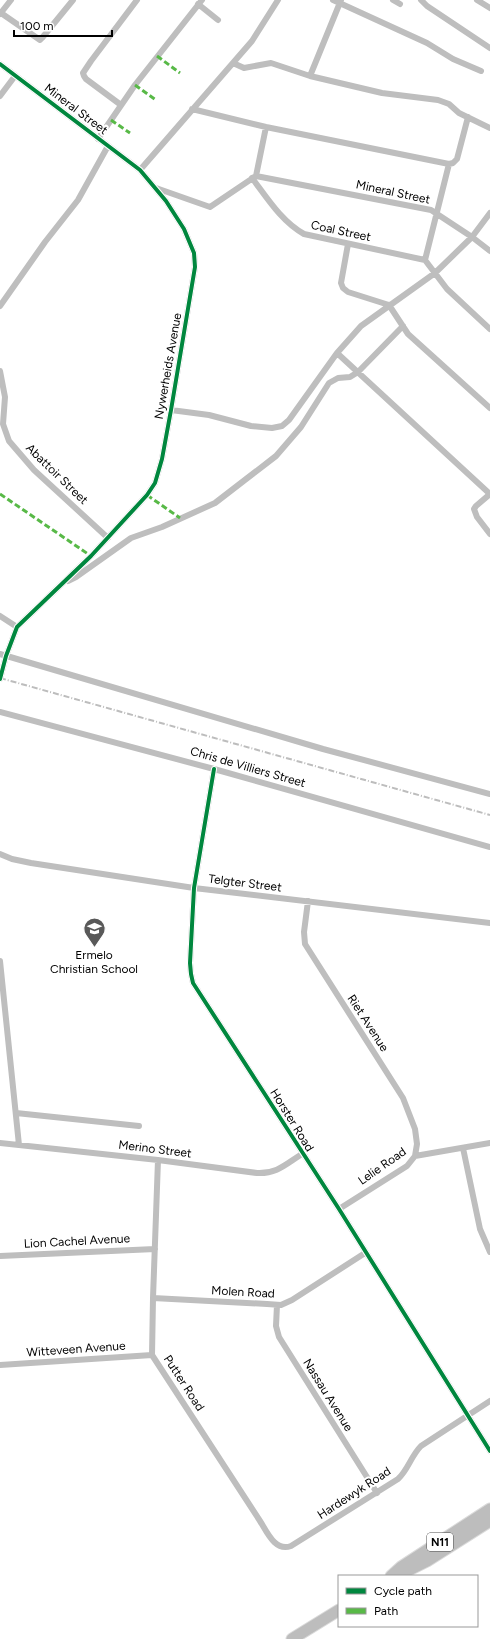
<svg xmlns="http://www.w3.org/2000/svg" width="490" height="1639" font-family="Figtree,sans-serif">
  <rect width="100%" height="100%" fill="#fff"/>
  <g fill="none" stroke-linecap="round" stroke-linejoin="round">
    <defs>
      <path id="highway" d="M403 1573 427 1561 490 1521
        M391 1576 401 1567 490 1509
        M292 1639 339 1610"/>
    </defs>
    <use href="#highway" stroke="#dbdbdb" stroke-width="13"/>
    <path stroke="#bebebe" stroke-width="6" d="M333 0 427 43 453 59 481 71
      M393 0 400 4
      M421 0 427 6 490 48
      M477 0 490 8
      M198 4 218 20
      M1 13 40 40 42 38 73 0
      M0 14 11 0
      M233 63 244 68 271 63 310 76 382 93 438 100 449 104 459 113 490 128
      M0 64 140 170 166 201 184 229 194 253 195 267 171 410 162 459 155 483 147 495 91 556 17 627 6 656
      M310 76 341 0
      M0 96 15 76
      M121 105 86 79 84 76 83 73 91 61 137 0
      M192 109 266 127 449 164 425 260 447 289 490 329
      M266 127 256 176 431 210 472 237 490 251
      M98 139 135 85 202 0
      M449 164 453 163 457 159 468 117
      M140 170 252 41 278 0
      M252 178C267 198 282 222 304 234L425 260
      M156 188 210 207 256 176
      M348 244 341 283 343 288 348 292 389 305
      M389 305 408 334 490 408
      M0 306 45 242 78 200 108 146
      M337 353 490 494
      M0 371 5 397 3 424 9 441 34 470 108 538
      M171 410 209 415 251 426 272 428 282 426 289 420 337 353 361 326 435 273 472 237 490 213
      M490 494 476 506 474 509 477 517 490 534
      M68 581 76 577 131 538 162 527 215 503 276 456 301 427 329 383 338 378 350 377 358 372 403 326
      M0 616 17 627
      M0 654 323 749 490 794
      M0 712 214 769 490 847
      M214 769 194 888 190 963 191 974 193 983 339 1209 490 1451
      M0 854 12 859 31 863 194 888 490 923
      M308 901 304 932 305 944 403 1098 415 1129 417 1144 415 1156
      M0 961 19 1145
      M16 1113 139 1126
      M0 1143 158 1160 257 1173C277 1174 286 1164 302 1154
      M463 1148 480 1229 490 1252
      M158 1160 153 1298 152 1355 260 1521C267 1532 275 1552 291 1546L398 1479C408 1470 411 1456 421 1446L490 1401
      M339 1209 407 1166 415 1156 490 1143
      M0 1256 155 1249
      M153 1298 267 1304 281 1305 292 1300 365 1253
      M277 1305 276 1326 279 1337 377 1493
      M0 1365 152 1355"/>
    <use href="#highway" stroke="#bdbdbd" stroke-width="11"/>
    <path stroke="#bdbdbd" stroke-width="2" stroke-dasharray="6 2 1 2" stroke-linecap="butt" d="M0 678 490 815"/>
    <path stroke="#bebebe" stroke-width="6" d="M0 679 6 656"/>
    <path stroke="#58b947" stroke-width="3" stroke-dasharray="6 3" stroke-linecap="butt" d="M157 56 180 73
      M135 85 156 100
      M111 120 130 133
      M0 494 91 556
      M147 495 180 518"/>
    <defs>
      <path id="cycleway" d="M0 64 140 170 166 201 184 229 194 253 195 267 171 410 162 459 155 483 147 495 91 556 17 627 6 656 0 679
        M214 769 194 888 190 963 191 974 193 983 339 1209 490 1451"/>
    </defs>
    <use href="#cycleway" stroke="#fff" stroke-width="6"/>
    <use href="#cycleway" stroke="#00873e" stroke-width="4"/>
  </g>
  <defs>
    <symbol id="school-pin" viewBox="-11 -11 22 30"><path d="M0 17L-7.5 6A9.5 9.5 0 1 1 7.5 6Z" fill="#595959" stroke="#fff"/><path d="M0-5L7-2L0 1L-7-2ZM-4 1L0 2.5L4 1V4Q0 6-4 4Z" fill="#fff"/></symbol>
  </defs>
  <g fill-rule="evenodd">
    <use href="#school-pin" x="82" y="916" width="25" height="34"/>
  </g>
  <g text-anchor="middle" dominant-baseline="central" stroke-width="4" stroke-linejoin="round" paint-order="stroke">
    <rect fill="#fff" stroke="#4c4c4c" stroke-width="1" x="427" y="1533" width="26" height="18" rx="3"/>
    <g font-size="11" font-weight="bold" fill="#000">
      <text x="440" y="1542">N11</text>
    </g>
    <g font-size="12" fill="#000" stroke="#fff">
      <text transform="translate(76 109) rotate(37)">Mineral Street</text>
      <text transform="translate(393 192) rotate(12)">Mineral Street</text>
      <text transform="translate(341 231) rotate(12)">Coal Street</text>
      <text transform="translate(168 366) rotate(-80)">Nywerheids Avenue</text>
      <text transform="translate(57 474) rotate(44)">Abattoir Street</text>
      <text transform="translate(248 767) rotate(16)">Chris de Villiers Street</text>
      <text transform="translate(245 883) rotate(7)">Telgter Street</text>
      <text transform="translate(368 1023) rotate(57)">Riet Avenue</text>
      <text transform="translate(292 1120) rotate(58)">Horster Road</text>
      <text transform="translate(155 1149) rotate(7)">Merino Street</text>
      <text transform="translate(382 1166) rotate(-35)">Lelie Road</text>
      <text transform="translate(77 1241) rotate(-3)">Lion Cachel Avenue</text>
      <text transform="translate(243 1292) rotate(3)">Molen Road</text>
      <text transform="translate(76 1349) rotate(-4)">Witteveen Avenue</text>
      <text transform="translate(184 1383) rotate(57)">Putter Road</text>
      <text transform="translate(328 1395) rotate(58)">Nassau Avenue</text>
      <text transform="translate(354 1493) rotate(-33)">Hardewyk Road</text>
    </g>
    <g font-size="12" fill="#000" stroke="#fff">
      <text x="94" y="955">Ermelo<tspan x="94" dy="14">Christian School</tspan></text>
    </g>
  </g>
  <rect x="338" y="1575" width="140" height="52" fill="#ffffff" stroke="#999999"/>
  <rect x="346" y="1588" width="20" height="6" fill="#00873e" stroke="#999999"/>
  <text x="374" y="1595" font-size="12" fill="#000000">Cycle path</text>
  <rect x="346" y="1608" width="20" height="6" fill="#58b947" stroke="#999999"/>
  <text x="374" y="1615" font-size="12" fill="#000000">Path</text>
  <path d="M14 30v6h98v-6" fill="none" stroke="#000000" stroke-width="2"/>
  <text x="20" y="30" font-size="12" fill="#000000" stroke="#ffffff" stroke-width="3" paint-order="stroke">100 m</text>
</svg>
